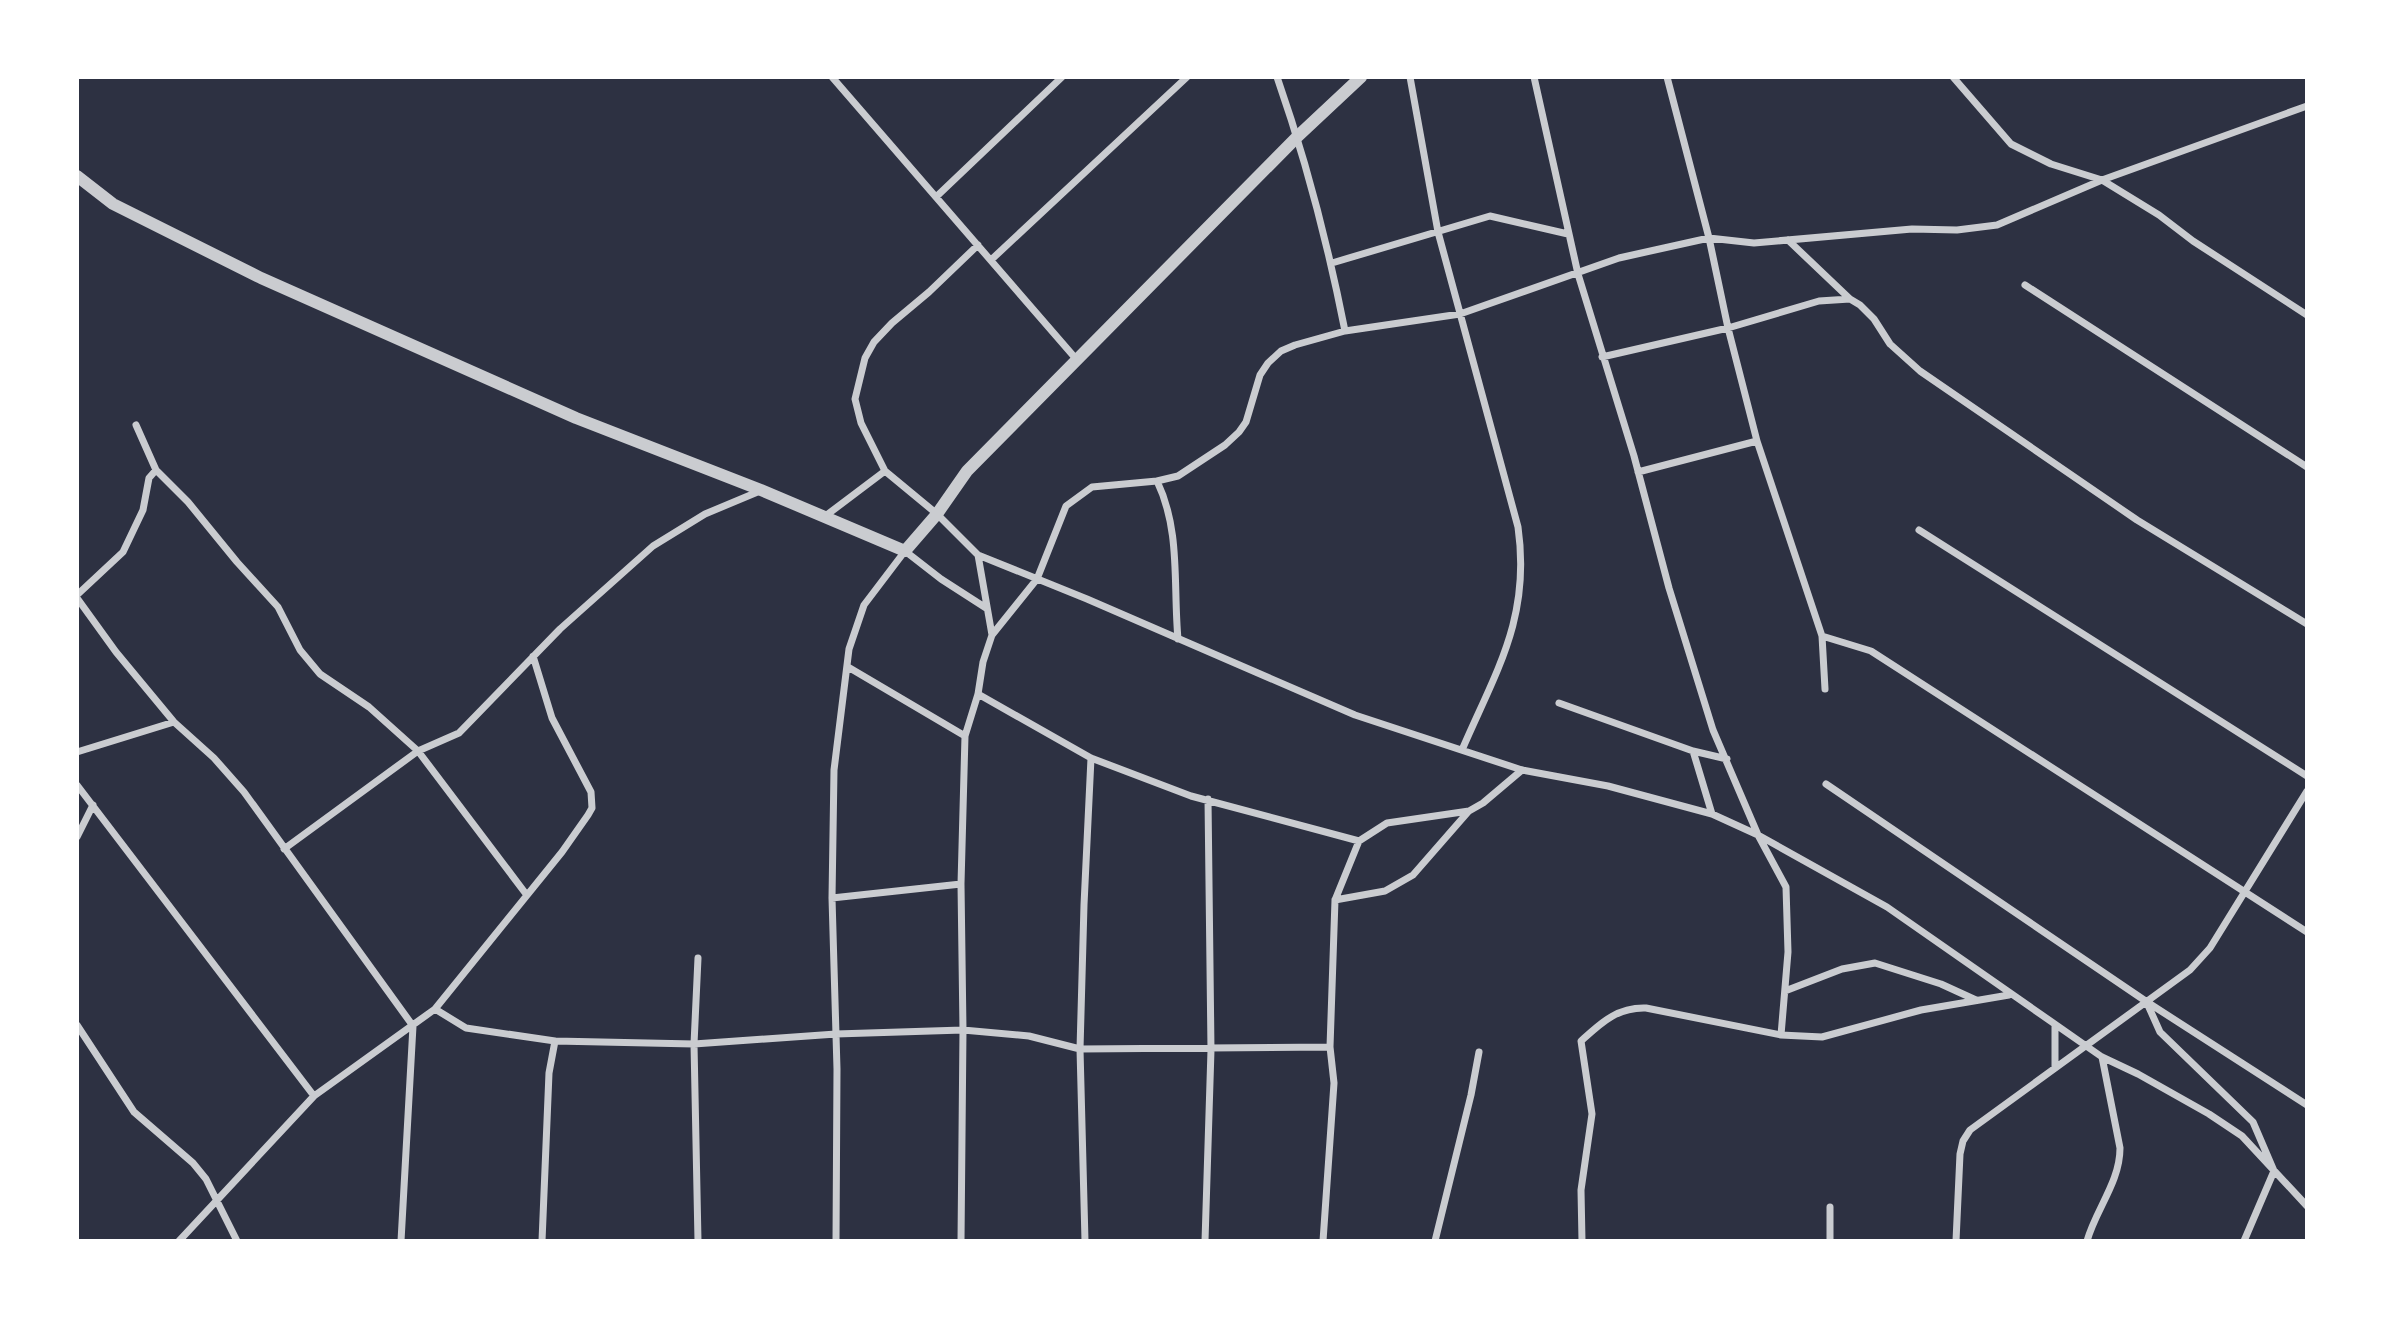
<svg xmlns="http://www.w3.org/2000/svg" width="2384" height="1318" font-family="'Fira Sans',sans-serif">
  <rect width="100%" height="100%" fill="#2d3142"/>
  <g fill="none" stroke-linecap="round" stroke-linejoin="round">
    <path stroke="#caccd0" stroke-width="7" d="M832 77 1077 360
      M1277 77C1306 160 1328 245 1345 331
      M1410 77 1438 232 1518 527C1531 618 1496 671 1462 750
      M1534 77 1578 274 1634 456 1669 588 1713 730 1758 835 1786 887 1788 952 1781 1035
      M1667 77 1709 238 1728 328 1757 441 1822 636 1825 689
      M1953 77 2011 144 2051 164 2102 180 2159 215 2193 241 2307 315
      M936 197 1062 77
      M1788 240 1850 299
      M978 245 929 292 892 323 874 342 865 358 855 399 861 423 885 471 937 514 978 555 1087 599 1355 715 1522 770 1608 786 1712 814 1758 835 1887 907 2102 1057 2138 1074 2209 1114 2242 1136 2307 1206
      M991 260 1187 77
      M1332 263 1490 216 1568 234
      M2025 285 2307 467
      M1602 357 1728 328 1819 301 1850 299 1860 305 1874 319 1890 344 1920 371 2137 520 2307 624
      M136 425 156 470 188 502 237 562 278 607 300 650 320 674 369 707 418 751 526 894
      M1638 472 1757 441
      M824 517 885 471
      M1919 530 2307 776
      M77 595 123 552 143 510 149 478 156 470
      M77 598 116 652 174 722 214 758 244 792 413 1026 401 1241
      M992 635 1037 579 1066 506 1092 487 1157 481
      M1822 636 1871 651 2307 932
      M1178 639C1173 585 1181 531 1157 481L1178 476 1225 445 1239 432 1246 422 1260 375 1268 363 1281 351 1295 345 1345 331 1460 314 1619 258 1709 238 1754 243 1912 229 1957 230 1997 225 2102 180 2307 106
      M848 667 965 736
      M978 694 1091 758 1191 796 1359 841
      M1559 703 1693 751 1712 814
      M1693 751 1727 759
      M77 752 174 722
      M1826 784 2147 1002 2307 1105
      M77 785 314 1096
      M77 837 93 805
      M284 849 418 751 459 733 560 629 653 546 705 514 760 491
      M832 898 961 884
      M1335 900 1385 891 1413 875 1468 812
      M1785 991 1842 969 1875 963 1941 984 1976 1000
      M2147 1003 2160 1032 2253 1122 2274 1171 2244 1241
      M435 1009 466 1028 555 1041 694 1044 836 1034 963 1030 1029 1036 1080 1049 1330 1047
      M77 1025 134 1112 193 1163 206 1179 237 1241
      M2055 1026V1068
      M1830 1207V1241
      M179 1241 314 1096 435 1009 562 852 588 815 592 808 591 792 552 718 533 656
      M542 1241 549 1073 555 1041
      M698 1241 694 1044 698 958
      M836 1241 837 1069 832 898 834 770 849 649 864 605 905 551 941 579 986 608
      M961 1241 963 1030 961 884 965 736 978 694 983 662 992 635 978 555
      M1085 1241 1080 1049 1084 905 1091 758
      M1205 1241 1211 1050 1208 799
      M1323 1241 1334 1083 1330 1047 1335 900 1359 841 1387 823 1469 811 1483 803 1522 770
      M1435 1241 1471 1095 1479 1052
      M1582 1241 1581 1190 1592 1114 1581 1041C1601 1023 1617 1007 1646 1008L1781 1035 1822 1037 1921 1010 2009 995
      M1956 1241 1960 1154 1963 1141 1970 1130 2190 970 2210 948 2307 791
      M2087 1241C2096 1209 2120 1182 2120 1148L2102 1057"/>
    <path stroke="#caccd0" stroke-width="12" d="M77 176 113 204 261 278 576 418 761 490 905 551 937 514 967 471 1298 136 1361 77"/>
  </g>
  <rect width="2384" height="1318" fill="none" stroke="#ffffff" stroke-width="158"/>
</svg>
